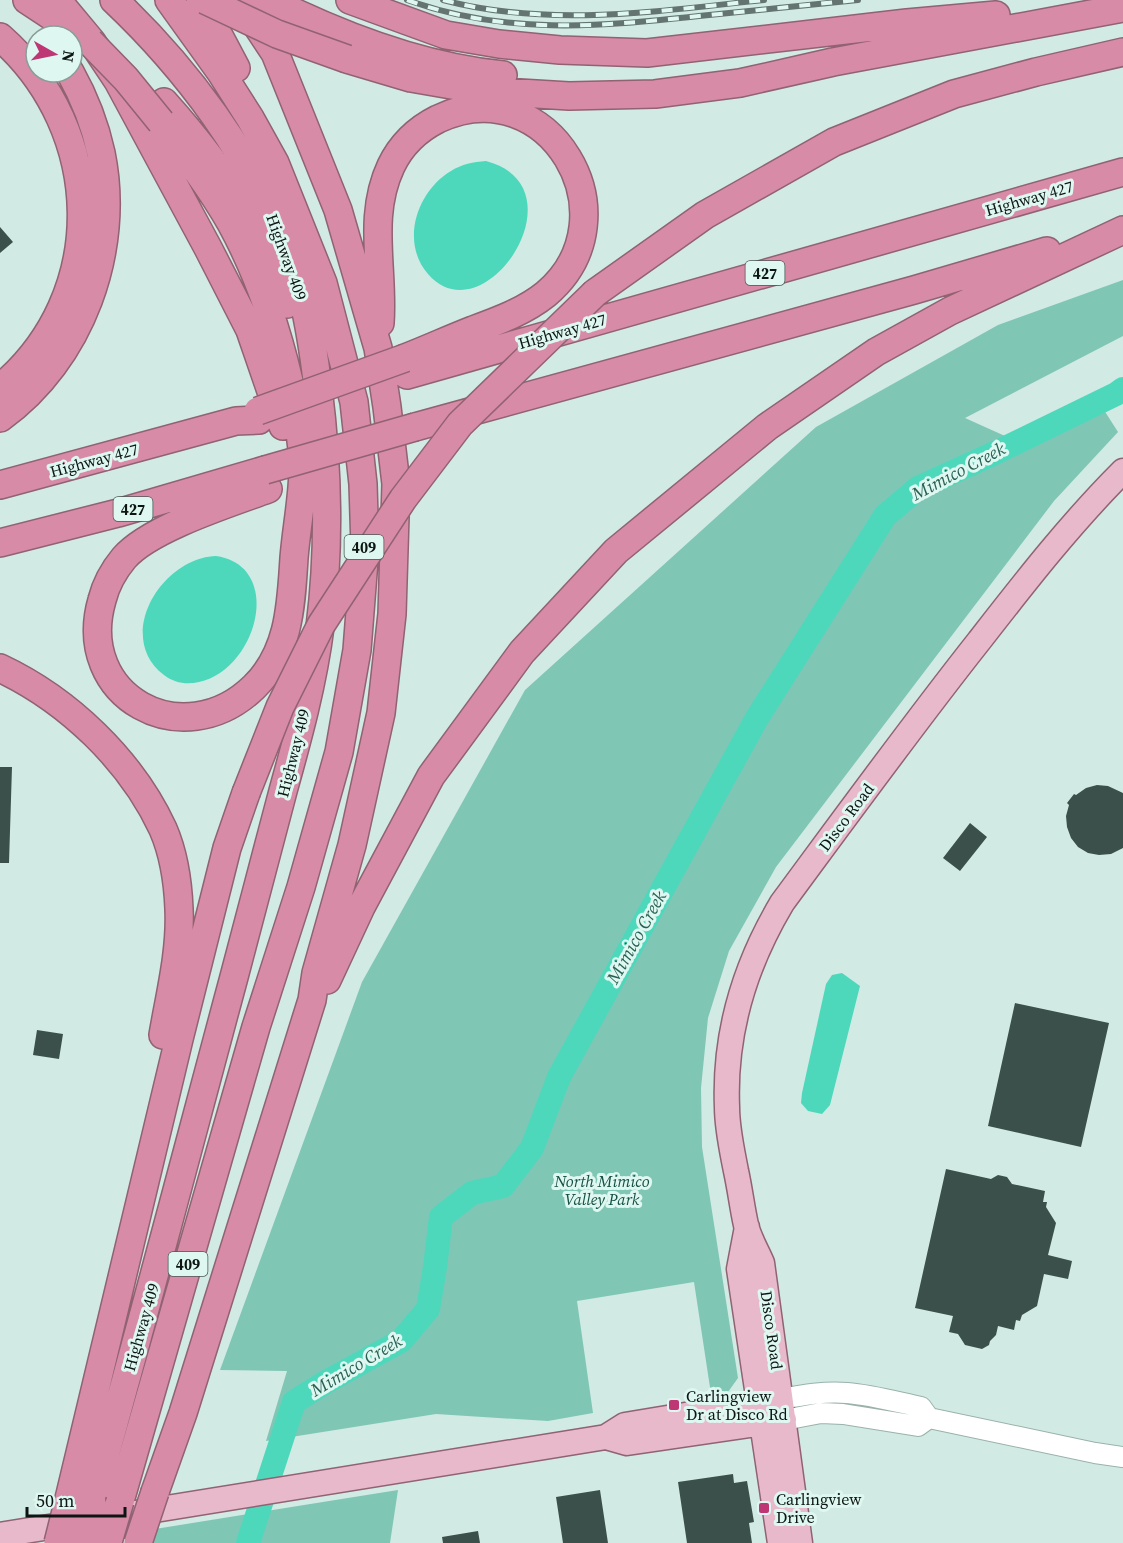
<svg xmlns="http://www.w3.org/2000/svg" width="1123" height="1543" font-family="'Source Serif 4',serif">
  <rect width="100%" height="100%" fill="#d1eae3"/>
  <path fill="#80c6b5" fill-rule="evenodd" d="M1123 280V336L965 418 1005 436 1047 434 1102 407 1118 432 1054 501 776 867 729 951 708 1018 701 1088 702 1147 738 1378 728 1392 711 1394 694 1282 577 1301 593 1413 548 1421 436 1414 266 1441 287 1371 220 1370 362 982 525 690 816 427 998 325ZM885 512 661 905 642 933 639 917Z
    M398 1490 390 1543H152L155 1529Z"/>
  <path fill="#4dd8bc" d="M486 161C585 187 484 339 428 274 400 242 417 191 451 171 462 164 473 162 486 161Z
    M216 556C285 566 257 670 199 682 187 685 174 683 164 675 114 637 161 558 216 556Z
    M842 973 860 986 830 1105 822 1114 808 1111 801 1103 802 1093 826 984 832 975Z"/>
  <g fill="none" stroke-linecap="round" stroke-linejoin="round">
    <path stroke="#4dd8bc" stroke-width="24" d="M248 1543 294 1402 326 1382 401 1341 428 1309 435 1267 441 1217 472 1193 503 1186 532 1148 559 1077 757 718 885 516 918 488 997 452 1116 394 1123 389"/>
  </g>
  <path fill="#3b504a" d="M0 227 13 242 0 253Z
    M0 767H12L9 863H0Z
    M1097 785 1108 786 1123 793V848L1111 854 1099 855 1088 853 1078 847 1071 838 1067 827 1066 816 1069 805 1067 803 1074 794 1076 795 1086 788Z
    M970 823 987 837 960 871 943 858Z
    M1015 1003 1109 1023 1081 1147 988 1126Z
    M37 1030 63 1034 59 1059 33 1055Z
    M946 1169 991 1179 998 1175 1007 1177 1012 1184 1045 1191 1043 1202H1047L1046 1207 1056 1223 1048 1255 1072 1261 1068 1279 1044 1274 1037 1306 1022 1315 1020 1321 1016 1320 1014 1330 998 1326 996 1335 990 1341 989 1345 982 1349 965 1345 958 1334 949 1332 953 1316 915 1308Z
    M733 1474 734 1483 747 1481 754 1522 749 1523 752 1543H687L678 1482Z
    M600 1490 608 1543H563L556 1497Z
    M478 1531 480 1543H443L442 1537Z"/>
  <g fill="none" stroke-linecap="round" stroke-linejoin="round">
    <defs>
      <path id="minor" d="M781 1399C803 1395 825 1391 847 1393 872 1395 897 1402 921 1407L929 1418 1095 1453 1123 1457
        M784 1420 821 1413 843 1414 918 1426 929 1418"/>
      <path id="major" d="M747 1227 739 1269 780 1543
        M606 1437 625 1425 775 1400
        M0 1535 606 1437 627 1443 784 1420
        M800 1543 762 1263C757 1251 749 1238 746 1225 742 1207 740 1189 736 1171 732 1150 727 1129 727 1107 724 1034 745 965 782 903 847 815 911 727 979 641 1025 582 1070 524 1123 471"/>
      <path id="highway" d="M27 0 71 29
        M57 0 92 42 118 81 208 248 250 330 283 426
        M200 0 236 68
        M269 0C341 36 422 67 503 75
        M350 0 446 35 499 44 560 50 647 53 907 23 996 15
        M0 37C106 130 111 296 0 388
        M347 59 411 78 486 91 569 96 655 94 740 83 833 62 1123 8
        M164 102C200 142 232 184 258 232 270 255 278 280 287 304
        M161 122C185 154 211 188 231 223 261 278 280 338 293 399 295 413 300 427 301 441 307 479 297 520 294 558 291 604 290 652 254 687 183 756 74 697 102 600 106 584 114 570 124 558 150 528 230 503 268 489
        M595 293 705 215 834 142 954 94 1036 72 1123 52
        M380 323C384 269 367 217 391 166 401 145 418 129 438 119 549 67 637 217 546 294 525 311 498 321 473 330 450 339 428 349 405 358
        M407 375 1123 172
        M0 418C81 360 121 250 101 153 95 125 84 97 70 72
        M415 427 914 290 1047 251
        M0 485 236 421 259 420
        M0 543 118 513 265 470
        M0 668C68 700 131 760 163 829 173 852 178 883 179 909 181 951 170 994 163 1035
        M327 980 361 907 431 776 522 652 616 551 767 427 876 352 950 311 1123 230
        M155 1492 183 1413 312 1000 316 973 352 845 381 713 392 614 396 484 387 407 378 348 338 210 275 53 240 0
        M120 1501 256 1027 301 887 339 752 357 650 365 548 363 484 354 402 323 283 275 163 250 118 220 71 169 0
        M92 1502C141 1328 187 1152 234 977 250 915 267 853 283 791 298 737 313 683 320 627 330 548 328 467 318 388 312 339 305 293 287 248 250 154 187 69 114 0
        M68 1503 179 1039 227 848 246 793"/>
    </defs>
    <use href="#minor" stroke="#9ab2ab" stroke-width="22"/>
    <use href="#major" stroke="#906272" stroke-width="27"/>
    <use href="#highway" stroke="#906272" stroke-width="30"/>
    <use href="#minor" stroke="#fff" stroke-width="20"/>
    <use href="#major" stroke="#e7b9ca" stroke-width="24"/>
    <use href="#highway" stroke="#d78ba6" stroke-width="27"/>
    <defs>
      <path id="rail" d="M407 0C504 35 599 27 699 16 752 11 805 5 858 0
        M443 0C549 28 658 11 764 0"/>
    </defs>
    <use href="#rail" stroke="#647470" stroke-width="6"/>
    <use href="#rail" stroke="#def7f0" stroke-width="4" stroke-dasharray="11" stroke-linecap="butt"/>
    <defs>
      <path id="highway-bridge" d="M205 0 277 34 347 59
        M90 42 126 79 161 122
        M258 411 405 358
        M265 470 415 427
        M246 793 280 707 321 625 403 499 460 424 595 293
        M108 1542 120 1501
        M58 1543 68 1503
        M82 1543 92 1502
        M138 1543 155 1492"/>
    </defs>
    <use href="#highway-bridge" stroke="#906272" stroke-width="30" stroke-linecap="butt"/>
    <use href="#highway-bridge" stroke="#d78ba6" stroke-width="27"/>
  </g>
  <g fill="#be3674" stroke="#def7f0" stroke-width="2">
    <rect x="668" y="1399" width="12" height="12" rx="3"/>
    <rect x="758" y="1502" width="12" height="12" rx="3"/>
  </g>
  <g text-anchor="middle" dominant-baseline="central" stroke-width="6" stroke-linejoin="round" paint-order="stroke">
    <g fill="#def7f0" stroke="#4b5955" stroke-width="1.5">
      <rect x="745.5" y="261" width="39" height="24" rx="4.5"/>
      <rect x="113.5" y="497" width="39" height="24" rx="4.5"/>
      <rect x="344.5" y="535" width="39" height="24" rx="4.5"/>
      <rect x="168.5" y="1252" width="39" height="24" rx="4.5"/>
    </g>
    <g font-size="15" font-weight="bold" fill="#0c1512">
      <text x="765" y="273">427</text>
      <text x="133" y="509">427</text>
      <text x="364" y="547">409</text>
      <text x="188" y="1264">409</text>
    </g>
    <g font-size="16" fill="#0c1512" stroke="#def7f0">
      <text transform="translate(1029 198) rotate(-16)">Highway 427</text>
      <text transform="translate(287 257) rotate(70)">Highway 409</text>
      <text transform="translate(562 331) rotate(-16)">Highway 427</text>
      <text transform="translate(94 460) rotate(-15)">Highway 427</text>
      <text transform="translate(293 753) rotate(-76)">Highway 409</text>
      <text transform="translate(846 817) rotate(-53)">Disco Road</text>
      <text transform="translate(141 1327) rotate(-74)">Highway 409</text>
      <text transform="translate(772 1330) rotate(82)">Disco Road</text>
    </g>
    <g font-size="16" font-style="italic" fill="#165044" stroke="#def7f0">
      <text x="602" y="1181">North Mimico<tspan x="602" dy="18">Valley Park</tspan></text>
    </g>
    <g font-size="16" fill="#0c1512" stroke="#def7f0" text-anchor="start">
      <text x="686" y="1396">Carlingview<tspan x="686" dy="18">Dr at Disco Rd</tspan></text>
      <text x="776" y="1499">Carlingview<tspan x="776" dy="18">Drive</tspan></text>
    </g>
    <g font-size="18" font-style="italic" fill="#296054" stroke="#def7f0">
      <text transform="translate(958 471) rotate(-28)">Mimico Creek</text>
      <text transform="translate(636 937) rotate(-61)">Mimico Creek</text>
      <text transform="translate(356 1365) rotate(-31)">Mimico Creek</text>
    </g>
  </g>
  <g transform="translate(54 54) rotate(99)"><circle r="28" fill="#def7f0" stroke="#8a9d97" stroke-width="1.5"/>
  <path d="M0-4.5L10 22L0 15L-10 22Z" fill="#be3674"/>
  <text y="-9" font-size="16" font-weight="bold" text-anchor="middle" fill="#0c1512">N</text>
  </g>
  <path d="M27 1507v9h98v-9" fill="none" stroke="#0c1512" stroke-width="3"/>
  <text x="36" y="1507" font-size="18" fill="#0c1512" stroke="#def7f0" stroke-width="4.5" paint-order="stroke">50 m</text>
</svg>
